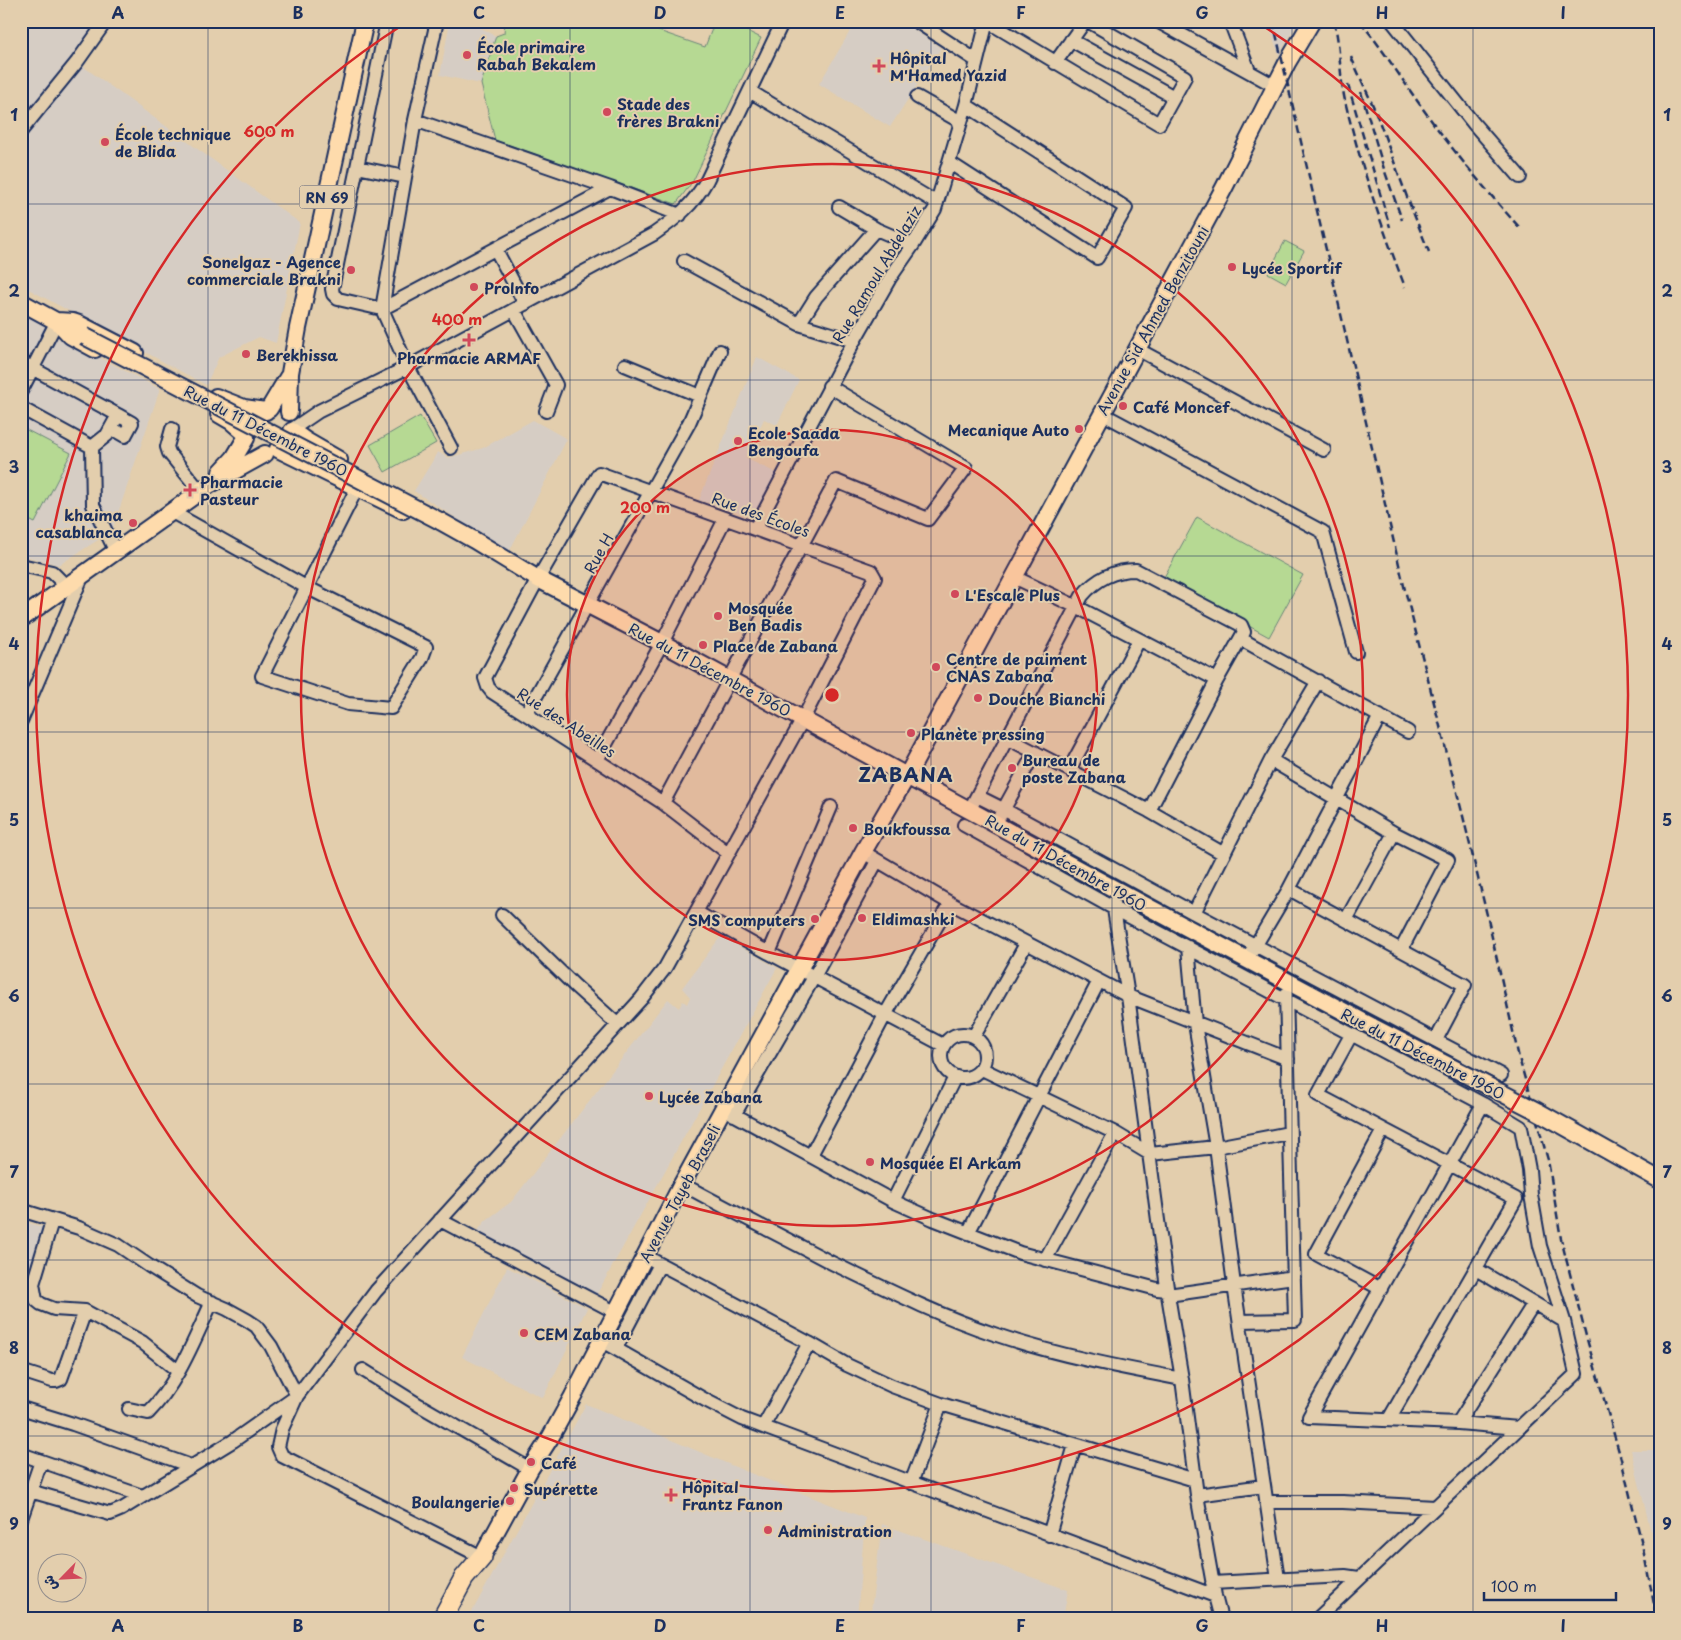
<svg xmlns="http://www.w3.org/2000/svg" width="1681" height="1640" font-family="'Playpen Sans','Playpen Sans Arabic',sans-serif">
  <rect width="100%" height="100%" fill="#e3cead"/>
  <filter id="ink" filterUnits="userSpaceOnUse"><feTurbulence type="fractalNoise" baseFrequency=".02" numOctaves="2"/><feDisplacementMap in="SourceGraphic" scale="10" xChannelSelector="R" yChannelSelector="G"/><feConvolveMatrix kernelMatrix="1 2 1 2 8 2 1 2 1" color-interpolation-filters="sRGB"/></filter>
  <g filter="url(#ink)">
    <path fill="#d6cdc4" d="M30 21H111L77 62 300 223 276 343 259 337 219 357 206 385 21 285V32Z
      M450 21H480L481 28 496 36 481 84 440 75Z
      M856 21H901L941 48 890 127 819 84Z
      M1267 21H1298L1279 55Z
      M21 310 60 331 58 336 160 389 112 531 59 565 21 555Z
      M757 357 799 380 777 425 764 419 745 458 781 475 758 519 699 500Z
      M533 420 567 439 509 552 414 491 438 452 448 458 483 448Z
      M721 936 777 968 597 1294 477 1232 485 1221 511 1202 668 999 679 1008 683 1001 687 1004 690 997 682 988Z
      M21 1221 46 1228 26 1298 21 1297Z
      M507 1267 587 1308 543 1398 462 1357Z
      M586 1404 745 1471 865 1518 857 1619H468Z
      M1631 1450H1660V1569Z
      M882 1524 1068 1590 1063 1619H870Z"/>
    <path fill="#b6d993" stroke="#688478" d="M505 21H630L705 47 715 21H727L761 38 693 181 676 204 495 140 481 84 496 36 504 33Z
      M1285 241 1304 251 1286 283 1268 273Z
      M420 416 436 443 385 472 370 445Z
      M21 427 71 453 35 523 21 516Z
      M1197 517 1303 575 1269 637 1163 579Z"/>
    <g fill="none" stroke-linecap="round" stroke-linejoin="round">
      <defs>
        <path id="minor" d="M387 21 332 289 333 294 338 299 382 309 610 188 415 120
          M437 21 415 120 382 309 408 367 451 448
          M916 21 977 61
          M987 21 1159 124 1185 77 1088 21
          M1157 21 1275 86
          M1230 21 1249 71
          M1392 21 1474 124 1520 177
          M1071 40 1174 97
          M1055 63 1085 21
          M751 92 937 203
          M917 97 961 122
          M21 131 77 62 106 21
          M950 163 1097 258 1126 208 966 105
          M357 167 405 177
          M610 188 680 215
          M839 207 876 229 913 245
          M496 250 525 304
          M684 261 799 324 854 341
          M514 310 556 385 546 411
          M799 324 816 297 876 229
          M1137 349 1324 450
          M21 362 118 415 107 435 92 447
          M625 365 700 396
          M21 391 57 321
          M21 408 92 447 93 505 116 552
          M1101 413 1323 532 1356 652
          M111 428 125 436 132 423 118 415
          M294 428 319 411 408 367 654 234C677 218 693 205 707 180L783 21
          M172 429 167 447 169 453 200 491
          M172 512 306 587 426 647 422 658 391 708 348 704 262 676 353 496
          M755 529 854 341 890 278 913 245 935 209 966 105 987 21
          M21 565 52 572 67 587
          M1014 577 1077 607 1217 680
          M1241 639 1408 732
          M526 714 689 423 720 351
          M21 721 82 577
          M1007 738 1149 811 1224 854
          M597 760 662 643 725 519
          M1271 760 1394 833 1448 860 1401 950
          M1069 770 1139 640
          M977 796 1003 809 1194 913 1501 1075
          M663 803 836 481 928 519 966 468 829 386
          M970 809 1082 596C1096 579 1114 570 1136 570L1241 625 1244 632 1217 680 1149 811
          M1000 816 1035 752
          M964 825 1115 909 1483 1104 1309 1417 1458 1423 1519 1428
          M863 852 950 903 1128 996 1288 1059
          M1289 889 1465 985 1436 1040
          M1113 903 1128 996 1168 1295 1182 1379 1197 1495 1215 1596 1221 1619
          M696 912 769 953 943 1045
          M1194 913 1271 760 1318 681
          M502 915 575 986 617 1024
          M1346 920 1394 833
          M1188 947 1195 1024 1216 1147 1234 1285 1278 1579
          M769 953 831 807
          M1251 953 1289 889 1380 716
          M941 1056a22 22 0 1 1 44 0a22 22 0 1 1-44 0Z
          M1351 1035 1318 1095 1516 1199 1389 1419
          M974 1036 1026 944
          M982 1069 1115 1133 1150 1154 1216 1147 1289 1133
          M724 1109 893 1201 933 1219 1020 1253 1157 1289 1168 1290
          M734 1115 814 977 877 861
          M811 1155 885 1015 950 903
          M682 1184C731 1211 781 1236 830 1262 884 1288 937 1315 994 1334 1055 1355 1119 1367 1182 1379
          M893 1201 955 1077
          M21 1210 79 1228 118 1245 149 1266 197 1296 227 1309 247 1320 256 1326 271 1346 297 1396 282 1429 278 1447 282 1456 482 1557
          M440 1220 617 1313
          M52 1221 33 1284 36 1300 41 1304 54 1309 85 1311 142 1342 178 1371
          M968 1233 1099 981
          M645 1256 809 1343 847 1365 892 1386 941 1404 1195 1480
          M1045 1260 1115 1133
          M1476 1269 1564 1321
          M1381 1289 1316 1254 1383 1130
          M1168 1295 1294 1277
          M1240 1321 1295 1320 1286 994
          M602 1341 707 1401 742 1419 1215 1596
          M616 1348 660 1264
          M363 1370 419 1405 530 1469
          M21 1371 52 1381H56L61 1379 85 1311
          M21 1408 73 1424 191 1466
          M129 1409 148 1413C178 1383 194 1340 212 1302
          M1458 1423 1534 1303
          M763 1427 809 1343
          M21 1454 142 1496
          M911 1483 941 1404
          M30 1491 110 1514 122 1509 233 1441 297 1396 376 1291 641 999 665 968 803 719 875 578 871 571 599 473 538 579 485 678 488 687 492 692 663 803 728 853
          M1197 1495 1263 1486
          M1266 1502H1343L1435 1507
          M21 1519 41 1461
          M1049 1535 1075 1445
          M1212 1583 1345 1576 1359 1578
          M1317 1619 1576 1374 1564 1321 1540 1246 1531 1195 1529 1170 1521 1127 1483 1104"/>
        <path id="major" d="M21 302 65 326
          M57 321 73 322 79 324 135 353
          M57 321 71 336 95 349
          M216 397 244 408 266 411
          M269 409 288 377
          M289 412 290 373 298 328 365 21
          M219 414 231 421 246 434
          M292 431 306 441 339 460
          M278 449 403 510
          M221 472 234 458 246 438
          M440 521 474 540 538 579 662 643 1109 886 1373 1027
          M21 619 209 485 265 454
          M482 1557 530 1469 550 1438 573 1396 682 1184 863 852 907 776 1224 188 1287 63 1312 21"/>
        <path id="highway" d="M442 1619 464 1578 482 1557"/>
      </defs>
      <use href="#minor" stroke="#1b2f5e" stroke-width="16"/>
      <use href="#major" stroke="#1b2f5e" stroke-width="20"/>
      <use href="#highway" stroke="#1b2f5e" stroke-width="22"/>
      <use href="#minor" stroke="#e3cead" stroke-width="12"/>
      <use href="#major" stroke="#fedbac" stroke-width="16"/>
      <use href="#highway" stroke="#fedbac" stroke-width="19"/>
      <path stroke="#1b2f5e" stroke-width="2.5" stroke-dasharray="8 4" stroke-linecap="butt" d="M1273 21 1404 586 1462 812 1487 915 1519 1058 1548 1160 1561 1239 1586 1336 1621 1459 1642 1544 1657 1619
        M1334 21C1341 49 1339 77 1346 105 1361 167 1382 227 1405 287
        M1360 21C1381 47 1399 75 1418 102 1449 146 1483 187 1519 227
        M1351 57 1375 110 1407 197 1429 252
        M1348 85 1390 227
        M1361 92 1384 169 1402 220"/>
      <defs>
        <path id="major-bridge" d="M84 336 440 521
          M1373 1027 1537 1111 1660 1180"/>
      </defs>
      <use href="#major-bridge" stroke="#1b2f5e" stroke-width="20" stroke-linecap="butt"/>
      <use href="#major-bridge" stroke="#fedbac" stroke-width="16"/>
    </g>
  </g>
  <path fill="none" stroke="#1b2f5e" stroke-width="1" stroke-opacity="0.55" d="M208 21V1619M389 21V1619M570 21V1619M750 21V1619M931 21V1619M1112 21V1619M1292 21V1619M1473 21V1619M21 204H1660M21 380H1660M21 556H1660M21 732H1660M21 908H1660M21 1084H1660M21 1260H1660M21 1436H1660"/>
  <circle cx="832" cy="695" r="265" fill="#d62828" fill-opacity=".12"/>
  <g fill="none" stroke="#d62828" stroke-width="2.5">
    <circle cx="832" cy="695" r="265"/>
    <circle cx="832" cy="695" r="531"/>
    <path d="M1260 24A796 796 0 1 1 404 24"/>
  </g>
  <g fill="#d1495b" stroke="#e3cead" stroke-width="2">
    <circle cx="467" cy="55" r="5"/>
    <path d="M876.5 58.5h5v5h5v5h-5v5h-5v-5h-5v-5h5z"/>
    <circle cx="607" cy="112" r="5"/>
    <circle cx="105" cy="142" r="5"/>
    <circle cx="1232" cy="267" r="5"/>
    <circle cx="351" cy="270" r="5"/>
    <circle cx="474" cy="287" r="5"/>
    <path d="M466.5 332.5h5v5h5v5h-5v5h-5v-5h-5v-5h5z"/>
    <circle cx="246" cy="354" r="5"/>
    <circle cx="1123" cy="406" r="5"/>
    <circle cx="1079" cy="429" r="5"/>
    <circle cx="738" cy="441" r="5"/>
    <path d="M187.5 482.5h5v5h5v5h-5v5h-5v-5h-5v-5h5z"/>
    <circle cx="133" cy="523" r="5"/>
    <circle cx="955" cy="594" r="5"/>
    <circle cx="718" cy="616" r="5"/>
    <circle cx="703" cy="645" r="5"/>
    <circle cx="936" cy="667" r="5"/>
    <circle cx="978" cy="698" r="5"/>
    <circle cx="911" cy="733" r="5"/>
    <circle cx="1012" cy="768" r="5"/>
    <circle cx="853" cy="828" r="5"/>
    <circle cx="862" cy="918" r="5"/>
    <circle cx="815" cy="919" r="5"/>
    <circle cx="649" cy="1096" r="5"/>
    <circle cx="870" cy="1162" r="5"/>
    <circle cx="524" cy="1333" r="5"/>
    <circle cx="531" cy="1462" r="5"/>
    <circle cx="514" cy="1488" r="5"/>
    <path d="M668.5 1487.5h5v5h5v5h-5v5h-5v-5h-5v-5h5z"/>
    <circle cx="510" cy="1501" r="5"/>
    <circle cx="768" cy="1530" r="5"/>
  </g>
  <g text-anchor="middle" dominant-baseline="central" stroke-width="4" stroke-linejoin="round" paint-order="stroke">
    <rect fill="#e3cead" stroke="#575f76" stroke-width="1" x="299.5" y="185.5" width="55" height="23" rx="4"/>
    <g font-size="14" font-weight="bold" fill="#1b2f5e">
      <text x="327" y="197">RN 69</text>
    </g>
    <g font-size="15" font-weight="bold" fill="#1b2f5e" stroke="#e3cead" text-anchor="start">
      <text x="477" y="46">École primaire<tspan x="477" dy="17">Rabah Bekalem</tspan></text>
      <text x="890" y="57">Hôpital<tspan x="890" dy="17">M'Hamed Yazid</tspan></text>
      <text x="617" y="103">Stade des<tspan x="617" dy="17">frères Brakni</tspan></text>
      <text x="115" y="133">École technique<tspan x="115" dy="17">de Blida</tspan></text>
      <text x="341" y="261" text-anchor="end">Sonelgaz - Agence<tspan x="341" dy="17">commerciale Brakni</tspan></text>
      <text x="1242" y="267">Lycée Sportif</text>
      <text x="484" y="287">ProInfo</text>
      <text x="256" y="354">Berekhissa</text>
      <text x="469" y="357" text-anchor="middle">Pharmacie ARMAF</text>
      <text x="1133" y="406">Café Moncef</text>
      <text x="1069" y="429" text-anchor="end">Mecanique Auto</text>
      <text x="748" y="432">Ecole Saada<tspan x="748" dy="17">Bengoufa</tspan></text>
      <text x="200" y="481">Pharmacie<tspan x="200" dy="17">Pasteur</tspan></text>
      <text x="123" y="514" text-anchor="end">khaima<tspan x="123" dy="17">casablanca</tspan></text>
      <text x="965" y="594">L'Escale Plus</text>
      <text x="728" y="607">Mosquée<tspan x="728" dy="17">Ben Badis</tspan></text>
      <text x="713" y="645">Place de Zabana</text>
      <text x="946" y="658">Centre de paiment<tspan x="946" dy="17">CNAS Zabana</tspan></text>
      <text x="988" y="698">Douche Bianchi</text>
      <text x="921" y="733">Planète pressing</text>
      <text x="1022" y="759">Bureau de<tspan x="1022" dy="17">poste Zabana</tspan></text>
      <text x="863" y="828">Boukfoussa</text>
      <text x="872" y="918">Eldimashki</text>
      <text x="805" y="919" text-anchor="end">SMS computers</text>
      <text x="659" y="1096">Lycée Zabana</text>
      <text x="880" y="1162">Mosquée El Arkam</text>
      <text x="534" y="1333">CEM Zabana</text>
      <text x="541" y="1462">Café</text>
      <text x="682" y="1486">Hôpital<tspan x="682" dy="17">Frantz Fanon</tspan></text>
      <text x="524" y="1488">Supérette</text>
      <text x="500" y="1501" text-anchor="end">Boulangerie</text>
      <text x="778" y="1530">Administration</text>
    </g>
    <g font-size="15" fill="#1b2f5e" stroke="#e3cead">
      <text transform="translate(876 274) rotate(-59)">Rue Ramoul Abdelaziz</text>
      <text transform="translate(1152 320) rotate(-61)">Avenue Sid Ahmed Benzitouni</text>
      <text transform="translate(266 430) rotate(27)">Rue du 11 Décembre 1960</text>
      <text transform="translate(761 514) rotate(20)">Rue des Écoles</text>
      <text transform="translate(598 553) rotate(-61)">Rue H</text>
      <text transform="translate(710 669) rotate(28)">Rue du 11 Décembre 1960</text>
      <text transform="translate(567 722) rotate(33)">Rue des Abeilles</text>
      <text transform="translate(1066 862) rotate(29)">Rue du 11 Décembre 1960</text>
      <text transform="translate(1423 1053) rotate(27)">Rue du 11 Décembre 1960</text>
      <text transform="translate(679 1193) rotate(-62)">Avenue Tayeb Braseli</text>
    </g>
    <g font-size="20" font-weight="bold" letter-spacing="1" fill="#1b2f5e" stroke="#e3cead">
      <text x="906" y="774">ZABANA</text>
    </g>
  </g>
  <circle cx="832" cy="695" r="8" fill="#d62828" stroke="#e3cead" stroke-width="2.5"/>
  <g font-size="15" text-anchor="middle" font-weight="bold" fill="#d62828" stroke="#e3cead" stroke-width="4" stroke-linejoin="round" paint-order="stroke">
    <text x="269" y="137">600 m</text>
    <text x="457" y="325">400 m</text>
    <text x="645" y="513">200 m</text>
  </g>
  <rect width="1681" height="1640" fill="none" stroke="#e3cead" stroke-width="55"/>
  <g transform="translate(62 1578) rotate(246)"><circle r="24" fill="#e3cead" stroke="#938e8d"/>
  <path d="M0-4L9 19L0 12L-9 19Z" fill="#d1495b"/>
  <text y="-8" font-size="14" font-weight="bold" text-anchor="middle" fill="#1b2f5e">ش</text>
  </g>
  <path d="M1484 1592v8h132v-8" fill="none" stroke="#1b2f5e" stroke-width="2.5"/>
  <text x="1491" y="1592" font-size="15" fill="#1b2f5e" stroke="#e3cead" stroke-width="4" paint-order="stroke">100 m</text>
  <rect x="28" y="28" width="1626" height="1584" fill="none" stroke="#1b2f5e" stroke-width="2"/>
  <g font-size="16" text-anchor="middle" font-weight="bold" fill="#1b2f5e">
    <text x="118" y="19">A</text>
    <text x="298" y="19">B</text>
    <text x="479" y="19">C</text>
    <text x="660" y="19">D</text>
    <text x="840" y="19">E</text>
    <text x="1021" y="19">F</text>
    <text x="1202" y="19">G</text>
    <text x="1382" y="19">H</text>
    <text x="1563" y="19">I</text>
    <text x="14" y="121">1</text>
    <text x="1667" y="121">1</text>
    <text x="14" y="297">2</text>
    <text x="1667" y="297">2</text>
    <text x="14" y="473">3</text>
    <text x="1667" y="473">3</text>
    <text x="14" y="650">4</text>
    <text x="1667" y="650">4</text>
    <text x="14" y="826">5</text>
    <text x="1667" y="826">5</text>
    <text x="14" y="1002">6</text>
    <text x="1667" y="1002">6</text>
    <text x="14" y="1178">7</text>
    <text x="1667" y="1178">7</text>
    <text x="14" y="1354">8</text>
    <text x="1667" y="1354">8</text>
    <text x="14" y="1530">9</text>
    <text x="1667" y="1530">9</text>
    <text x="118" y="1632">A</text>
    <text x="298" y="1632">B</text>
    <text x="479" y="1632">C</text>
    <text x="660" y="1632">D</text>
    <text x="840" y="1632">E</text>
    <text x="1021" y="1632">F</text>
    <text x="1202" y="1632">G</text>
    <text x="1382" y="1632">H</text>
    <text x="1563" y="1632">I</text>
  </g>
</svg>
